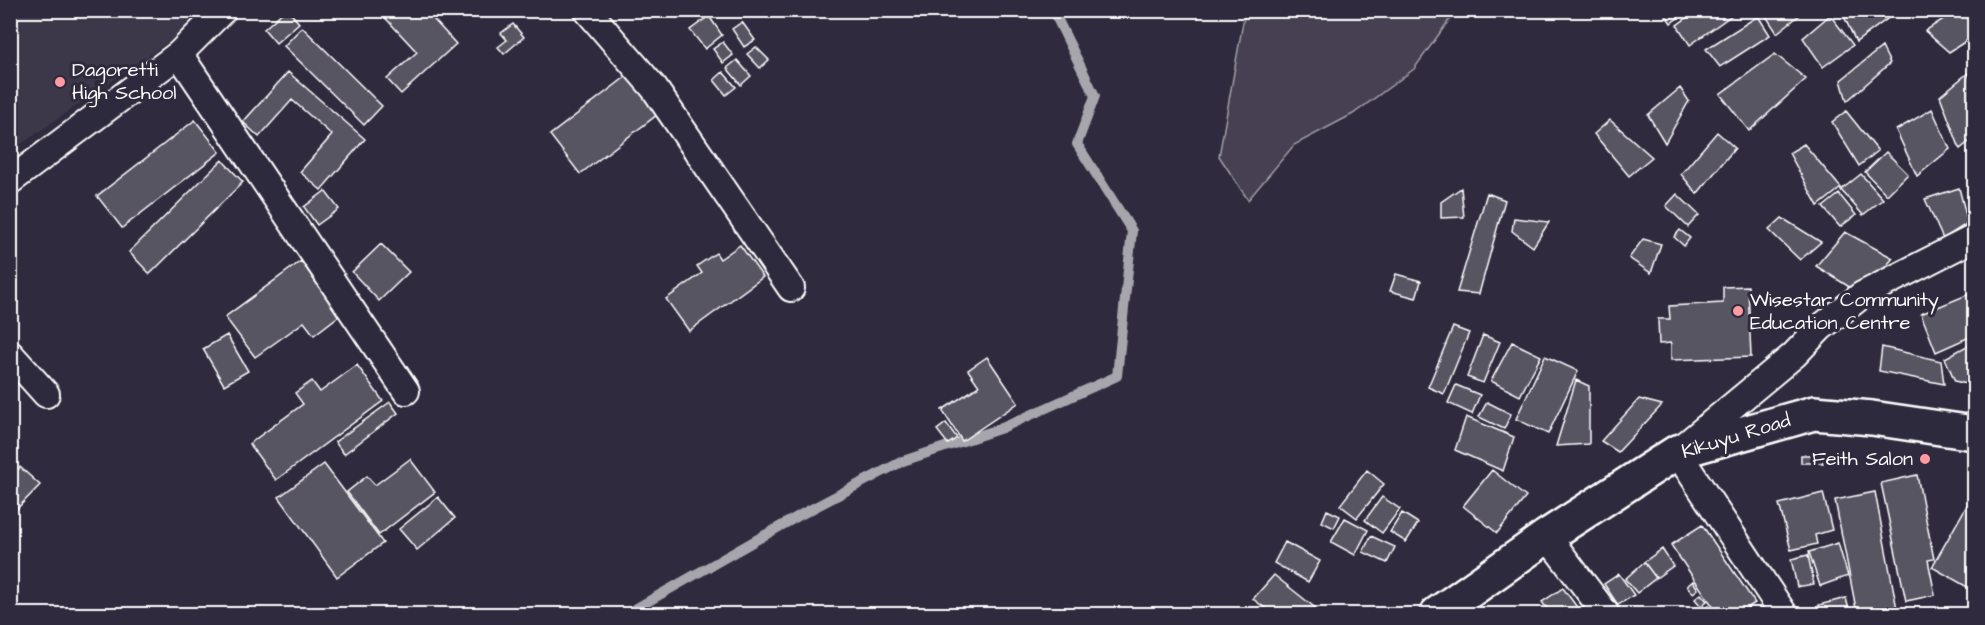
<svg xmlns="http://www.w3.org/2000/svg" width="1985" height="625" font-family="'Architects Daughter',sans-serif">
  <rect width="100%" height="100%" fill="#2f2a3d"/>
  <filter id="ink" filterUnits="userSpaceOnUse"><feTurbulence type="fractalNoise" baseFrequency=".0167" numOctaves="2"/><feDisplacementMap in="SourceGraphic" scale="12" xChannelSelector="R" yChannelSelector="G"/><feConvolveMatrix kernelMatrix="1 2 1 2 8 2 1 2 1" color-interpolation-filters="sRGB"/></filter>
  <g filter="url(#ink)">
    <path fill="#3c3749" d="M11 11H210V13L11 151Z"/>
    <path fill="#464152" stroke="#a2a0a8" stroke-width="1.5" d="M1444 10 1455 12 1414 69 1353 114 1294 145 1248 200 1219 156 1245 11Z"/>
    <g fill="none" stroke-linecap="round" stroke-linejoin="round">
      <path stroke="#a7a6ad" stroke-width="10" d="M632 614 633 610 802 514 903 461 1002 428 1117 376 1132 231 1077 144 1095 96 1053 10"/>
    </g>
    <path fill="#595564" stroke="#fff" stroke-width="1.5" d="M285 10H288L299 23 276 43 264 29Z
      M378 10H425L456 44 401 94 387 79 417 52Z
      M1662 10H1689L1671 23Z
      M1698 10H1739L1690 45 1677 25Z
      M1768 10H1806L1777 33 1764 13Z
      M1841 10H1886L1891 16 1856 42Z
      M1957 10H1974V36L1949 52 1925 31Z
      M1830 15 1853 45 1823 67 1803 38Z
      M709 16 722 35 705 49 690 30Z
      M1758 16 1770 35 1720 67 1706 49Z
      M742 22 755 40 744 47 732 29Z
      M513 24 524 37 504 54 498 47 507 40 501 33Z
      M302 27 382 106 364 125 284 46Z
      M723 42 733 55 723 63 713 49Z
      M756 47 769 60 760 68 747 54Z
      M1882 47 1890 63 1847 101 1841 80Z
      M1775 54 1806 79 1749 131 1720 94Z
      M737 60 751 76 741 85 727 68Z
      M288 72 365 139 321 190 300 172 332 135 292 100 259 137 243 122Z
      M632 72 662 111 580 174 550 135Z
      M723 72 736 87 726 95 714 80Z
      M1968 73 1974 89V138L1960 149 1940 96Z
      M1680 88 1689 101 1665 143 1648 115Z
      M1932 109 1950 149 1917 176 1896 130Z
      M1846 111 1878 151 1859 166 1832 122Z
      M195 120 220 152 122 228 97 196Z
      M1610 120 1652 157 1629 176 1594 134Z
      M1717 132 1735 148 1697 194 1681 174Z
      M1804 144 1841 188 1818 206 1789 153Z
      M1886 152 1908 174 1887 195 1865 172Z
      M222 160 243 182 150 274 129 252Z
      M1861 174 1883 199 1863 215 1841 190Z
      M1461 188 1464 217 1441 218V202Z
      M1959 188 1968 223 1943 239 1925 199Z
      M325 191 339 209 317 225 304 207Z
      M1487 193 1505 200 1479 294 1457 292Z
      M1677 194 1699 215 1688 227 1666 206Z
      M1839 194 1856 215 1840 227 1823 207Z
      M1514 218 1549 222 1533 247 1512 231Z
      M1782 218 1821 242 1800 260 1769 230Z
      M1680 230 1690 238 1684 246 1674 237Z
      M1845 232 1893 258 1862 295 1816 266Z
      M1643 239 1661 244 1651 273 1629 258Z
      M381 244 409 272 379 301 352 272Z
      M740 245 763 277 689 331 666 299 702 273 697 266 716 253 720 259Z
      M301 261 340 315 314 335 304 322 255 357 225 317Z
      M1396 274 1421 281 1416 298 1390 291Z
      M1748 286 1751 357 1671 360V343L1659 344 1658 319H1670L1669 306 1723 303V287Z
      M1974 292V335L1936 352 1921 314Z
      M1453 327 1469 333 1444 394 1428 387Z
      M227 335 248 371 224 385 203 349Z
      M1483 335 1500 342 1483 383 1467 377Z
      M1512 342 1541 356 1520 396 1491 381Z
      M1974 342V386L1955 381 1945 358Z
      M1882 347 1941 361 1944 384 1879 371Z
      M1545 356 1578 371 1548 434 1516 419Z
      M987 357 1018 403 962 441 942 410 979 386 968 370Z
      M357 365 383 401 276 480 249 444 303 404 295 393 312 381 320 392Z
      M1576 380 1589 386V444L1556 446Z
      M1456 385 1480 395 1472 414 1448 403Z
      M1639 399 1662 405 1618 452 1601 441Z
      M390 402 398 413 344 454 335 442Z
      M1487 402 1511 414 1504 429 1479 417Z
      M1466 417 1514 437 1503 471 1455 450Z
      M946 423 957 438 948 444 937 430Z
      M1801 455H1823V463H1801Z
      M410 459 435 492 379 535 347 492 367 476 375 485Z
      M324 464 383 543 337 577 279 497Z
      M20 467 40 485 10 516V477Z
      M1367 470 1384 484 1357 518 1340 505Z
      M1492 470 1526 497 1497 533 1463 506Z
      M1917 475 1934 559 1928 560 1935 595 1906 601 1881 483Z
      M1875 492 1898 614H1857L1835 500Z
      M1823 493 1832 530 1815 535 1817 544 1791 550 1779 504Z
      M438 497 455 518 417 550 399 529Z
      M1382 497 1400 509 1382 533 1365 520Z
      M1970 500 1974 502V578L1969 588 1932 567Z
      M1327 510 1340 516 1334 528 1322 522Z
      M1402 513 1418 523 1406 542 1390 532Z
      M1345 518 1368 530 1355 555 1331 542Z
      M1702 525 1755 603 1738 614H1718L1671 545Z
      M1371 536 1395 547 1387 563 1363 552Z
      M1285 542 1320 561 1308 582 1274 563Z
      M1838 543 1848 576 1820 586 1809 552Z
      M1662 549 1673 566 1656 578 1644 562Z
      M1808 555 1814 584 1797 587 1791 559Z
      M1644 562 1656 578 1637 593 1625 579Z
      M1619 574 1634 595 1618 605 1604 584Z
      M1274 575 1318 610 1314 614H1273L1253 599Z
      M1693 581 1698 589 1693 593 1687 586Z
      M1563 588 1582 614H1551L1542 602Z
      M1701 594 1707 601 1701 606 1695 599Z
      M1846 598 1850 614H1821L1819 605Z
      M1709 606 1714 613 1705 614 1702 611Z"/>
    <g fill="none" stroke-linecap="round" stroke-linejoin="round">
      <defs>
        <path id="minor" d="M587 10 654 88 791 288
          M179 54 406 391
          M10 181 179 54 223 10
          M10 354 46 394
          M1547 536 1606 614
          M1784 614 1677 452 1794 355 1820 328 1862 295 1974 238"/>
        <path id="secondary" d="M1437 614 1547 536 1677 452 1814 413 1872 418 1974 433"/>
      </defs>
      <use href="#minor" stroke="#fff" stroke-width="30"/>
      <use href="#secondary" stroke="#fff" stroke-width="38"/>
      <use href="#minor" stroke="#2f2a3d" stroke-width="26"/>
      <use href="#secondary" stroke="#2f2a3d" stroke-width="33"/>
    </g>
  </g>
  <g fill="#ff9aa2" stroke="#2f2a3d" stroke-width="2">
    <circle cx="60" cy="82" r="6"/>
    <circle cx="1738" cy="311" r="6"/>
    <circle cx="1925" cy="459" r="6"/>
  </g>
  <g text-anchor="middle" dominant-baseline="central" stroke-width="6" stroke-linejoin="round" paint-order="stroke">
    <g font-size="20" fill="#fff" stroke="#2f2a3d" text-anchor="start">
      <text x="72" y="70">Dagoretti<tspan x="72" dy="23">High School</tspan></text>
      <text x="1750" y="300">Wisestar Community<tspan x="1750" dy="23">Education Centre</tspan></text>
      <text x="1913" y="459" text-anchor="end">Feith Salon</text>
    </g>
    <g font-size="20" fill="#fff" stroke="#2f2a3d">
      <text transform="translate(1736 436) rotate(-17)">Kikuyu Road</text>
    </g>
  </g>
  <rect width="1985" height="625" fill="none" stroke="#2f2a3d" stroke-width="36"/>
  <rect x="18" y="18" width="1949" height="589" fill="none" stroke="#fff" stroke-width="2" filter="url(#ink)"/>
</svg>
